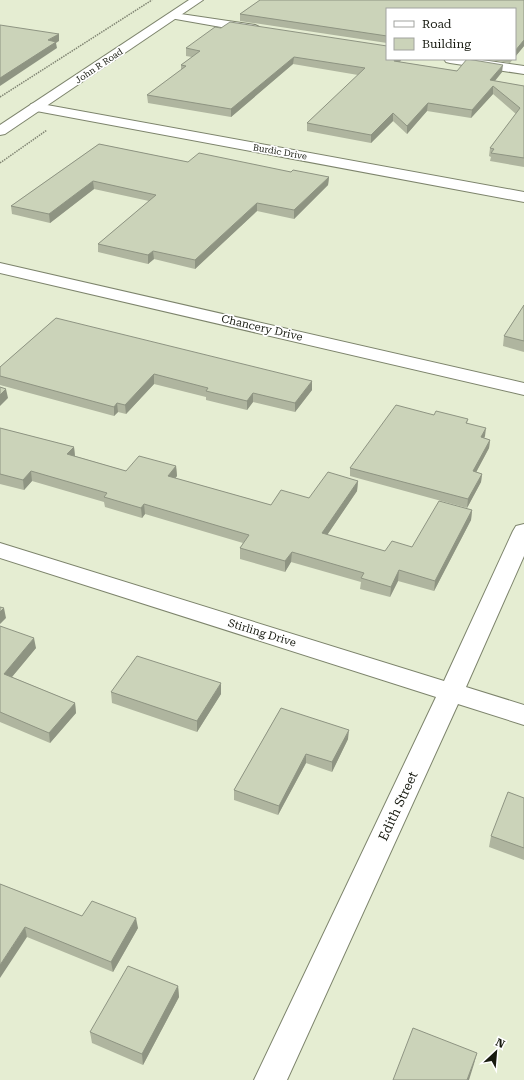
<svg xmlns="http://www.w3.org/2000/svg" width="524" height="1080" font-family="'Roboto Serif',serif">
  <rect width="100%" height="100%" fill="#e5edd2"/>
  <g fill="none" stroke-linecap="round" stroke-linejoin="round">
    <defs>
      <path id="minor" d="M174 13 255 25 259 27 261 29 259 31 255 33 170 18 168 16 170 14Z
        M444 59H475L524 66V74L450 63 446 62Z
        M36 103 524 192V202L31 110 29 107 31 104Z
        M0 263 524 383V395L0 273Z
        M524 524V556L466 687 524 705V725L458 704 287 1080H254L436 697 0 558V543L444 681 513 531 516 526Z"/>
      <path id="secondary" d="M189 0H203L5 134 0 135V125Z"/>
    </defs>
    <use href="#minor" stroke="#7d846c" stroke-width="2"/>
    <use href="#secondary" stroke="#7d846c" stroke-width="2"/>
    <path stroke="#808573" stroke-width="1.5" stroke-dasharray="1.5 1" stroke-linecap="butt" d="M0 97 152 0
      M0 163 47 130"/>
    <use href="#minor" fill="#fff" fill-rule="evenodd"/>
    <use href="#secondary" fill="#fff" fill-rule="evenodd"/>
  </g>
  <path fill="#afb59f" d="M260 0H524V46L515 57V9H387V43L240 21V14Z
    M186 48 387 59H402L400 62 457 71 502 72 495 81 524 86V167L490 161 491 157 489 156 490 148 516 114 493 94 471 118 427 111 407 134 393 121 371 143 307 131V123L358 75 293 64 231 117 148 103 147 95 181 70V65L192 57 186 56Z
    M485 59H513L510 63Z
    M99 144 188 162 291 172 329 177 328 185 294 219 257 211 195 269 154 259 148 264 98 252V244L149 201 94 189 50 223 12 214 11 206Z
    M524 305V352L503 346 504 336Z
    M56 318 312 390 295 412 253 402 247 410 206 400V397L154 384 126 414 118 412 114 416 0 385V367Z
    M468 419 467 423 485 436 484 438 490 440 489 448 476 472 482 474 481 482 467 508 350 476V468Z
    M0 428 74 447 75 456 126 471 176 466 177 476 175 478 271 505 309 498 358 481 357 491 327 535 385 551 412 547 472 510 471 520 434 591 398 581 390 597 360 589 361 582 291 562 285 572 240 559V548L243 543 145 514 142 518 105 507 104 502 32 481 24 490 0 484Z
    M0 626 36 648 12 677 75 703 76 713 50 743 0 722Z
    M111 692 221 694 197 732 112 703Z
    M281 708 348 739 332 772 306 763 278 815 234 800V790Z
    M524 798V860L489 847 491 836Z
    M0 884 82 916 138 928 113 972 27 937Z
    M178 986 179 997 143 1065 92 1043 90 1032Z"/>
  <path fill="#8e9482" d="M59 34V41L56 43 57 48 0 86V78L48 40Z
    M524 40V46L515 57V51Z
    M294 57 293 64 231 117V109Z
    M395 59H402L393 68 394 61Z
    M503 65 502 72 489 88 490 80Z
    M493 86V94L471 118 472 110Z
    M428 103 427 111 407 134V126Z
    M393 113V121L371 143V135Z
    M329 177 328 185 294 219V210Z
    M93 181 94 189 50 223 49 214Z
    M257 203V211L195 269V260Z
    M153 251 154 259 148 264V255Z
    M154 374V384L126 414 125 405Z
    M312 381V390L295 412V403Z
    M6 389 8 398 0 406V395Z
    M253 393V402L247 410V401Z
    M117 403 118 412 114 416V407Z
    M486 428 485 436 480 446 481 437Z
    M490 440 489 448 472 480 473 471Z
    M74 447 75 457 67 454Z
    M176 466 177 476 169 486 168 476Z
    M31 471 32 481 24 490 23 480Z
    M482 474 481 482 467 508 468 499Z
    M358 481 357 491 321 544 322 533Z
    M144 504 145 514 142 518 141 508Z
    M472 510 471 520 434 591 435 581Z
    M292 552 291 562 285 572V561Z
    M399 570 398 581 390 597 391 587Z
    M4 608 6 618 0 624V612Z
    M34 638 36 648 6 684 4 674Z
    M221 683V694L197 732V721Z
    M75 703 76 713 50 743 49 733Z
    M349 730 348 739 332 772V762Z
    M306 754V763L278 815 279 806Z
    M136 918 138 928 113 972 111 962Z
    M25 927 27 937 0 978V965Z
    M178 986 179 997 143 1065 142 1054Z
    M477 1053 474 1064 469 1080H467Z"/>
  <path fill="#cbd3b9" stroke="#8e9482" d="M260 0H524V40L515 51V9H387V36L240 14Z
    M230 22 387 46V59H395L394 61 457 71 467 59 503 65 490 80 524 86V158L491 153 494 149 490 148 520 108 493 86 472 110 428 103 407 126 393 113 371 135 307 123 365 68 294 57 231 109 147 95 186 66 181 65 200 51 186 48 215 27 221 28Z
    M0 25 59 34 48 40 56 42 0 78Z
    M99 144 188 162 199 153 291 172 293 170 329 177 294 210 257 203 195 260 153 251 148 255 98 244 156 195 93 181 49 214 11 206Z
    M524 305V341L504 336Z
    M56 318 312 381 295 403 253 393 247 401 206 391 208 388 154 374 125 405 117 403 114 407 0 376V367Z
    M0 387 6 389 0 395Z
    M396 405 434 415 436 411 468 419 466 423 486 428 481 437 490 440 473 471 482 474 468 499 350 468Z
    M0 428 74 447 67 454 126 471 139 456 176 466 168 476 271 505 281 490 309 498 328 472 358 481 322 533 385 551 392 541 412 547 439 501 472 510 435 581 399 570 391 587 361 578 364 573 292 552 285 561 240 548 249 535 144 504 141 508 104 497 107 493 31 471 23 480 0 474Z
    M0 607 4 608 0 612Z
    M0 626 34 638 4 674 75 703 49 733 0 712Z
    M137 656 221 683 197 721 111 692Z
    M281 708 349 730 332 762 306 754 279 806 234 790Z
    M508 792 524 798V848L491 836Z
    M0 884 82 916 92 901 136 918 111 962 25 927 0 965Z
    M128 966 178 986 142 1054 90 1032Z
    M413 1028 477 1053 467 1080H393Z"/>
  <g text-anchor="middle" dominant-baseline="central" stroke-width="3.5" stroke-linejoin="round" paint-order="stroke">
    <g font-size="9" fill="#171a10" stroke="#fff">
      <text transform="translate(99 66) rotate(-34)">John R Road</text>
      <text transform="translate(280 152) rotate(10)">Burdic Drive</text>
    </g>
    <g font-size="11" fill="#171a10" stroke="#fff">
      <text transform="translate(262 328) rotate(13)">Chancery Drive</text>
      <text transform="translate(262 633) rotate(17)">Stirling Drive</text>
    </g>
    <g font-size="13" fill="#171a10" stroke="#fff">
      <text transform="translate(398 806) rotate(-65)">Edith Street</text>
    </g>
  </g>
  <rect x="386" y="8" width="130" height="52" fill="#ffffff" stroke="#a2a39f"/>
  <rect x="394" y="21" width="20" height="6" fill="#ffffff" stroke="#a2a39f"/>
  <text x="422" y="28" font-size="12" fill="#171a10">Road</text>
  <rect x="394" y="38" width="20" height="12" fill="#cbd3b9" stroke="#a2a39f"/>
  <text x="422" y="48" font-size="12" fill="#171a10">Building</text>
  <g transform="translate(496 1052) rotate(26)" stroke="#ffffff" stroke-width="3" paint-order="stroke">
  <path d="M0-3L7 15L0 10L-7 15Z" fill="#171a10"/>
  <text y="-6" font-size="11" font-weight="bold" text-anchor="middle" fill="#171a10">N</text>
  </g>
</svg>
